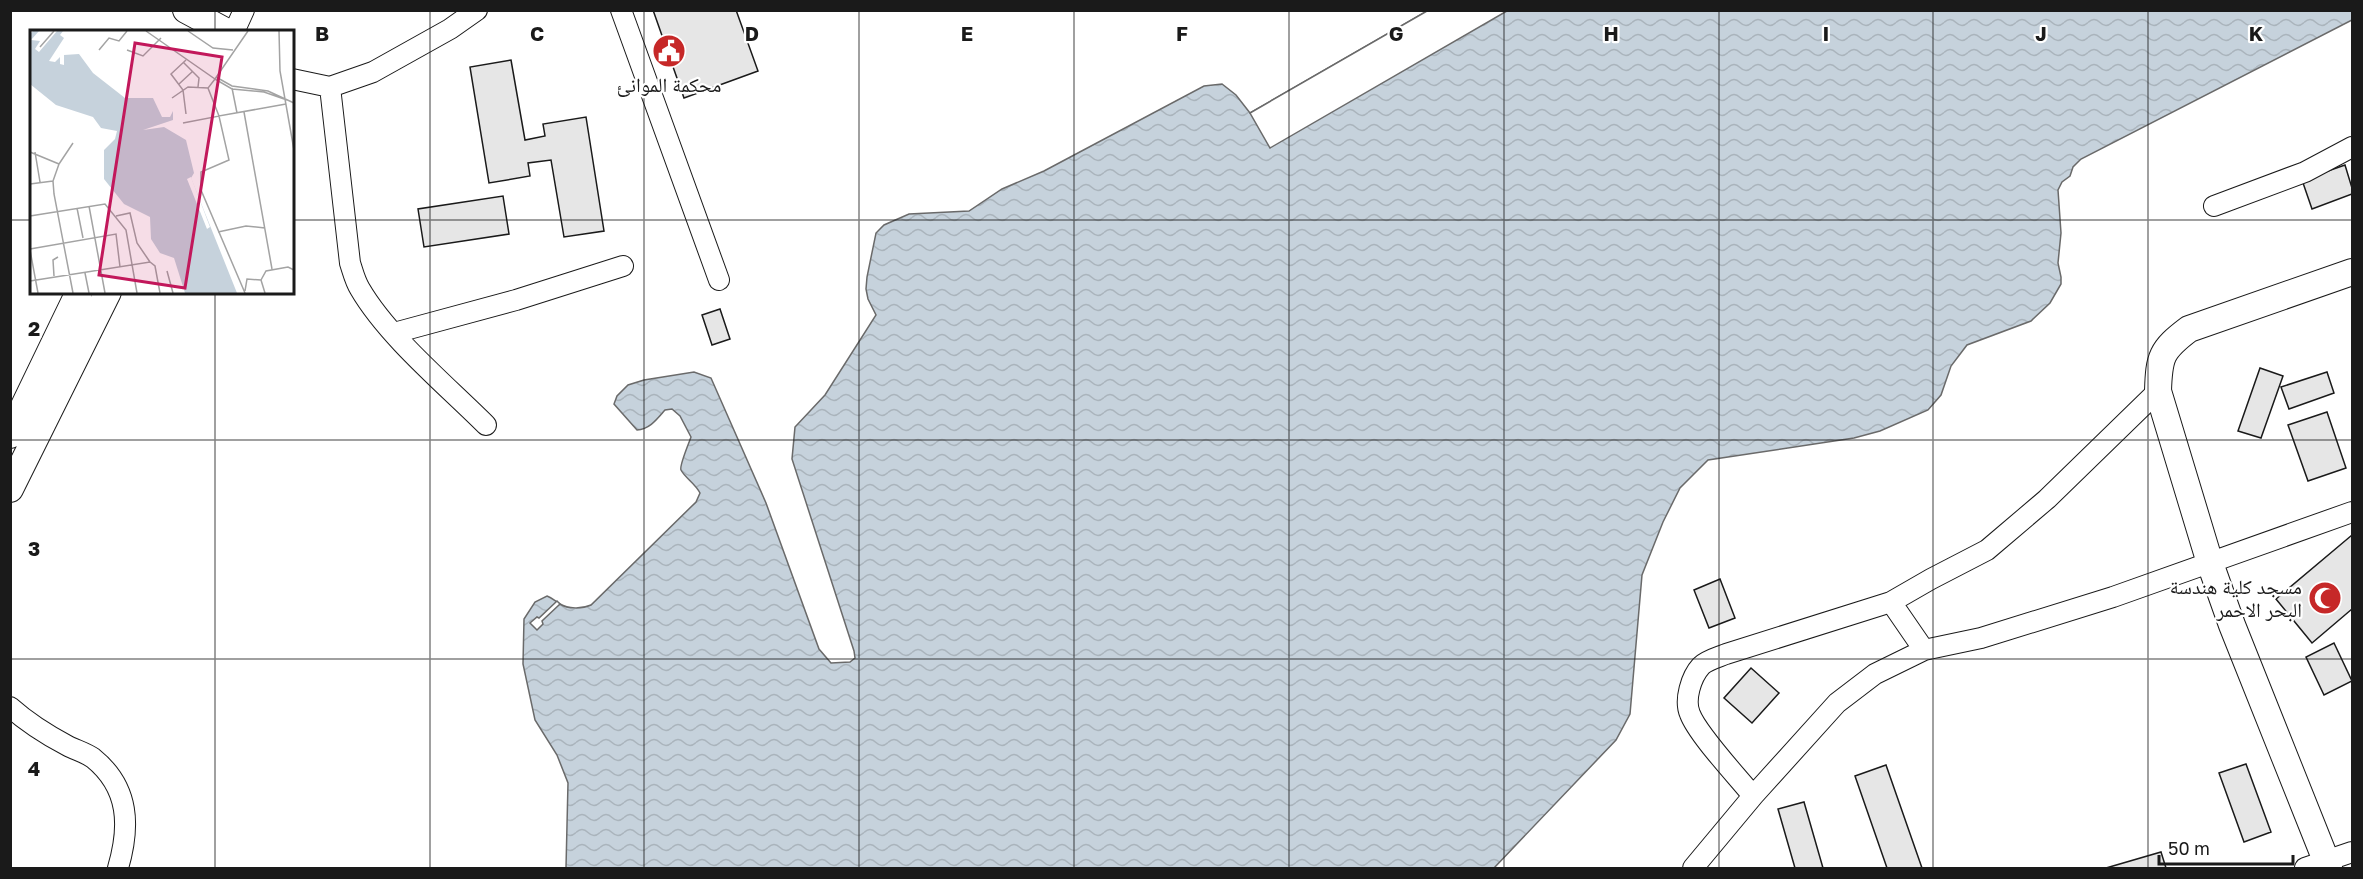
<svg xmlns="http://www.w3.org/2000/svg" width="2363" height="879" font-family="'Golos Text','Noto Naskh Arabic',sans-serif">
  <defs>
    <pattern id="water-waves" width="16" height="10" patternUnits="userSpaceOnUse" patternTransform="scale(1.5)"><rect width="16" height="10" fill="#c6d2dc"/><path d="M0 5q4-4 8 0t8 0" fill="none" stroke="#aab4bc"/></pattern>
  </defs>
  <rect width="100%" height="100%" fill="#fff"/>
  <path fill="url(#water-waves)" stroke="#6a6a6a" stroke-width="1.5" d="M1427 11H2352V20L2081 159 2073 167 2070 176 2062 182 2058 190 2061 233 2058 263 2061 277V284L2050 303 2031 321 1967 345 1951 366 1941 395 1928 410 1880 431 1854 438 1708 460 1680 488 1663 522 1642 575 1630 714 1616 740 1494 868H566L568 783 557 755 535 720 523 664 524 619 535 602 547 596C552 598 555 601 560 604 568 609 582 609 591 605L696 502 700 493C695 483 685 478 681 470 679 466 689 443 691 437L680 416 672 409 665 410C657 419 650 429 637 430L614 404 617 396 628 385 644 380 694 372 711 378 766 503 819 649 831 663 850 662 855 658 854 651 792 459 795 427 825 395 876 315 868 299 866 289 867 277 876 233 884 225 909 214 969 211 1002 189 1044 171 1204 86 1222 84 1236 95 1250 113Z"/>
  <path fill="#fff" stroke="#6a6a6a" stroke-width="1.5" d="M1427 11H1507L1270 148 1250 113Z
    M557 601 560 604 542 621 543 624 537 630 530 623 537 617 539 618Z"/>
  <path fill="#e6e6e6" stroke="#1a1a1a" stroke-width="1.5" d="M653 10H736L758 71 684 98Z
    M511 60 525 140 545 136 543 124 586 117 604 231 564 237 551 160 528 163 530 176 489 183 470 67Z
    M2345 165 2352 188V194L2312 209 2302 180Z
    M503 196 509 234 424 247 418 209Z
    M720 309 730 339 712 345 702 315Z
    M2260 368 2283 376 2261 438 2238 431Z
    M2327 372 2334 393 2289 409 2281 387Z
    M2327 412 2346 468 2308 481 2288 425Z
    M2352 535V609L2312 643 2276 599Z
    M1720 579 1735 618 1709 628 1694 590Z
    M2334 643 2352 681 2324 695 2306 657Z
    M1751 668 1779 693 1752 723 1724 698Z
    M2246 764 2271 832 2244 842 2219 773Z
    M1886 765 1922 868H1887L1855 776Z
    M1804 802 1823 868H1792H1795L1778 809Z
    M2161 852 2166 868H2106Z"/>
  <g fill="none" stroke-linecap="round" stroke-linejoin="round">
    <defs>
      <path id="minor" d="M621 10 719 280
        M234 32 244 10
        M292 79 330 87 373 72 450 29 477 10
        M330 87 350 263C353 272 355 281 360 289 388 337 446 385 486 425
        M2214 206 2305 172 2352 147
        M394 333 516 300 623 266
        M1891 602 1924 650
        M10 707C28 723 47 735 68 746 76 750 86 753 93 758 130 788 130 827 118 868
        M1753 796C1737 776 1698 735 1690 714 1684 700 1691 677 1701 666 1707 660 1719 657 1726 654L1891 602 1931 579 1987 550 2047 499 2158 391
        M1693 868 1753 796 1837 703 1875 674 1924 650 1981 638 2113 597 2352 512
        M2305 868 2352 852"/>
      <path id="major" d="M186 10 227 32
        M10 435 79 292
        M10 489 108 292
        M2329 868 2232 625 2210 563 2158 391C2159 357 2161 350 2189 329L2352 272"/>
    </defs>
    <use href="#minor" stroke="#1a1a1a" stroke-width="22"/>
    <use href="#major" stroke="#1a1a1a" stroke-width="28"/>
    <use href="#minor" stroke="#fff" stroke-width="20"/>
    <use href="#major" stroke="#fff" stroke-width="26"/>
  </g>
  <path fill="none" stroke="#1a1a1a" stroke-width="1.5" stroke-opacity="0.55" d="M215 10V32M430 10V868M644 10V868M859 10V868M1074 10V868M1289 10V868M1504 10V868M1719 10V868M1933 10V868M2148 10V868M10 220H32M292 220H2352M215 292V868M10 440H2352M10 659H2352"/>
  <defs>
    <symbol id="civic-disc" viewBox="-11 -11 22 22"><circle r="9.5" fill="#c62828" stroke="#fff"/><path d="M-.6-6.5H3V-4.5H.6V-3L4-1V1h2V6H-6V1h2V-1L-.6-3ZM-1.2 2.5V6h2.4V2.5Z" fill="#fff"/></symbol>
    <symbol id="mosque-disc" viewBox="-11 -11 22 22"><circle r="9.5" fill="#c62828" stroke="#fff"/><path d="M3.5-4.9A6 6 0 1 0 3.5 4.9A5 5 0 1 1 3.5-4.9Z" fill="#fff"/></symbol>
  </defs>
  <g fill-rule="evenodd">
    <use href="#civic-disc" x="650" y="32" width="38" height="38"/>
    <use href="#mosque-disc" x="2306" y="579" width="38" height="38"/>
  </g>
  <g text-anchor="middle" dominant-baseline="central" stroke-width="4.5" stroke-linejoin="round" paint-order="stroke">
    <g font-size="20" fill="#1a1a1a" stroke="#fff">
      <text x="669" y="84">محكمة الموانئ</text>
      <text x="2302" y="586" text-anchor="end">مسجد كلية هندسة<tspan x="2302" dy="23">البحر الاحمر</tspan></text>
    </g>
  </g>
  <g transform="translate(30 30)">
    <rect width="264" height="264" fill="#fff"/>
    <path d="M3 1H9L1 10 10 11 5 19 9 22 27 1H33L30 5 34 8 19 31 25 32 30 27V34L34 35V25L49 24 63 43 95 68H123L132 87H140L143 81V90L113 100 134 97 156 110 164 143 161 148 207 263H155L144 228 130 223 121 209 120 187 94 174 74 149V120L85 109 87 101 71 98 63 87 26 75 0 54V4Z" fill="#c6d2dc"/>
    <path d="M161 147 180 197 177 199 157 149Z" fill="#fff"/>
    <path fill="none" stroke="#a3a3a3" stroke-width="1.5" d="M116 1 185 49 218 1M158 1 183 18 203 20M249 1 250 41 264 120M10 17 24 1M69 20 79 8 89 11 97 1M97 20 113 26 131 8M153 32 169 48 168 57M186 47 202 56 238 61 264 73M149 54 163 41M202 58 207 83M142 68 158 57 178 58M256 74 189 86 178 58 185 49 202 59 234 62 257 70M214 82 242 239M156 84 153 60 141 44 156 30M153 93 189 86 199 130 171 142V160L215 263M0 122 29 134 23 151 24 164 43 263M5 122 10 152M29 134 43 113M0 154 23 151M59 176 75 263M47 178 53 208M0 186 75 174 96 200 107 263M86 186 100 183 107 213 120 232M188 202 216 196 235 198M0 219 86 204 90 237M0 220 8 263M137 241 143 263M55 243 59 263M24 246 23 230 28 227M0 251 120 232 125 236 130 263M215 261 217 249 231 250M235 263 231 250 236 241 258 237 264 240"/>
    <path fill="#c2185b" fill-opacity="0.15" stroke="#c2185b" stroke-width="3" d="M105 13 192 27 155 258 69 245Z"/>
    <rect width="264" height="264" fill="none" stroke="#1a1a1a" stroke-width="3"/>
  </g>
  <g font-size="20" text-anchor="middle" font-weight="bold" fill="#1a1a1a" stroke="#fff" stroke-width="4.5" stroke-linejoin="round" paint-order="stroke">
    <text x="322" y="41">B</text>
    <text x="537" y="41">C</text>
    <text x="752" y="41">D</text>
    <text x="967" y="41">E</text>
    <text x="1182" y="41">F</text>
    <text x="1396" y="41">G</text>
    <text x="1611" y="41">H</text>
    <text x="1826" y="41">I</text>
    <text x="2041" y="41">J</text>
    <text x="2256" y="41">K</text>
    <text x="34" y="336">2</text>
    <text x="34" y="556">3</text>
    <text x="34" y="776">4</text>
  </g>
  <rect width="2363" height="879" fill="none" stroke="#1a1a1a" stroke-width="24"/>
  <path d="M2159 855v9h134v-9" fill="none" stroke="#1a1a1a" stroke-width="3"/>
  <text x="2168" y="855" font-size="18" fill="#1a1a1a" stroke="#ffffff" stroke-width="4.5" paint-order="stroke">50 m</text>
</svg>
